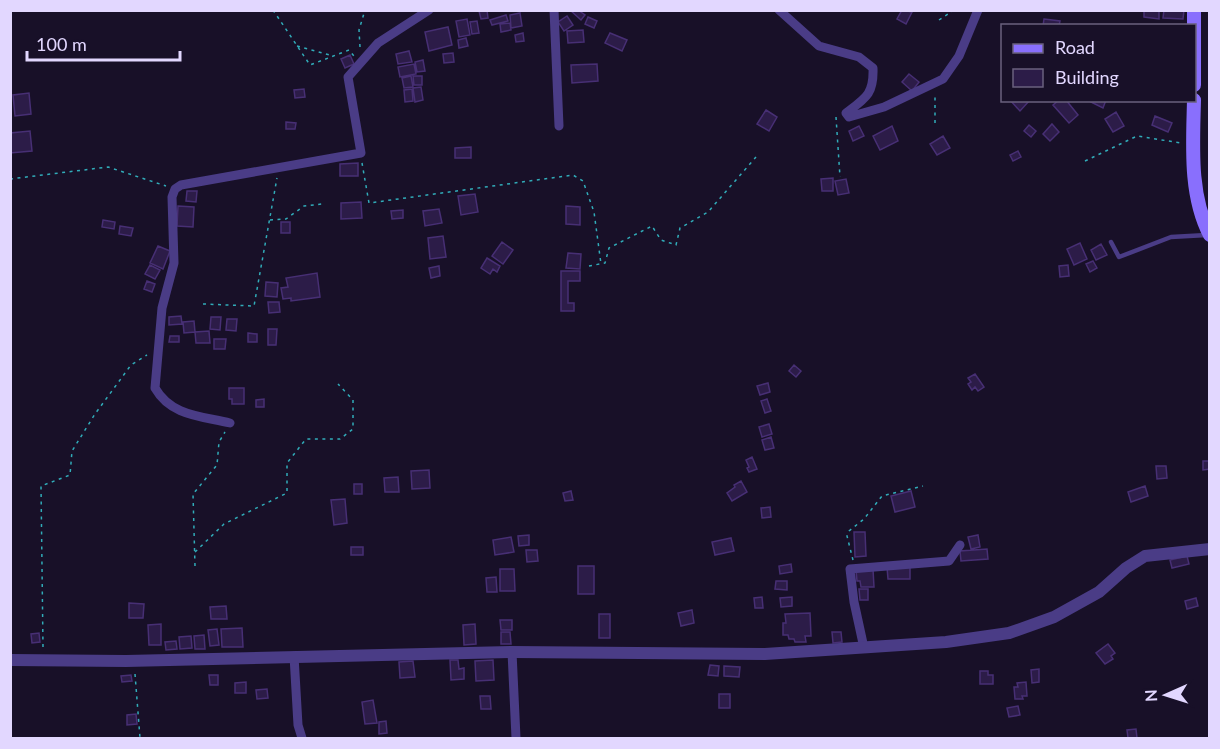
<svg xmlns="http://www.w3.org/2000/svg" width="1220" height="749" font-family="Lato,sans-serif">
  <rect width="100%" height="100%" fill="#181028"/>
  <path fill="#2c1c48" stroke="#472f74" stroke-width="1.5" d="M487 10 488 18 481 19 479 11Z
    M570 10H578L585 15 581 20Z
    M902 10 912 12 906 24 897 19Z
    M1144 10H1159V19L1144 17Z
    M1164 10H1184L1183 19 1163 18Z
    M520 13 522 26 511 28 510 15Z
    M506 15 508 21 492 25 490 20Z
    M567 16 573 25 564 31 558 22Z
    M588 17 597 21 594 28 585 24Z
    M467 19 470 35 459 37 456 21Z
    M1044 19 1060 21 1059 26H1043Z
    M477 21 479 33 472 34 470 22Z
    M510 23 511 30 501 32 500 24Z
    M448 27 452 45 429 51 425 32Z
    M583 30 584 42 568 43 567 31Z
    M523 33 524 41 516 42 515 35Z
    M610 33 627 40 622 51 605 43Z
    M466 38 468 46 459 48 458 40Z
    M409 51 412 62 398 64 396 54Z
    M453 53 454 62 444 63 443 54Z
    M350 55 354 64 345 68 341 59Z
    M423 60 425 71 417 72 415 62Z
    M414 64 416 74 400 77 398 67Z
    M597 64 598 81 572 83 571 65Z
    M909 74 919 82 912 91 902 82Z
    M411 76 413 87 404 88 402 78Z
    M413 76H422V85H414Z
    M421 87 423 100 415 102 413 88Z
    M304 89 305 97 295 98 294 90Z
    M412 89 413 101 405 102 404 90Z
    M29 93 31 114 15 116 13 95Z
    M1010 100H1030L1020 111Z
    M1059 100H1066L1078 115 1069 123 1053 105Z
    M1087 100H1106L1103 108Z
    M766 110 777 117 769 131 757 124Z
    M1116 112 1124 126 1113 132 1105 119Z
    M1155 116 1172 123 1168 132 1152 125Z
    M286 122 296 123 295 129H286Z
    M1052 124 1059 132 1050 141 1043 134Z
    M1029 125 1036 131 1031 137 1024 131Z
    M859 126 864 136 853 141 849 131Z
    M892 126 898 141 880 150 873 136Z
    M30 131 32 151 10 153V133Z
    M943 136 950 148 937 155 930 144Z
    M471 147V158H455V148Z
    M1018 151 1021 157 1013 161 1010 155Z
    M358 163V176H340V164Z
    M833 178V191H822L821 179Z
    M846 179 849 193 838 195 835 181Z
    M187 191H197L196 202 186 201Z
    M475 194 478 212 461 215 458 196Z
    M361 202 362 218 341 219V203Z
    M178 206 194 207 193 227 177 226Z
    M566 206 580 207V225L566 224Z
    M439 209 442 223 425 226 423 211Z
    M403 210V218L392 219 391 211Z
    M103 220 115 222 114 229 102 227Z
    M281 222H290V233H281Z
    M120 226 133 228 131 236 119 234Z
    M443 236 446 257 430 259 428 238Z
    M502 242 513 250 503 264 492 256Z
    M1080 243 1087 259 1074 265 1067 249Z
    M1101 244 1107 255 1096 260 1091 250Z
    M158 246 170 251 163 269 150 263Z
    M568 253 581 254 580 269 566 268Z
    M487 258 500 266 497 272 493 269 490 274 481 268Z
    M1093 261 1097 268 1090 272 1086 264Z
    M150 265 160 270 155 279 145 274Z
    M1068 265 1069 276 1060 277 1059 266Z
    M439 266 440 276 431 278 429 268Z
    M561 271H580V281H568V303H574V311H561Z
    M317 273 320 297 291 301V298L283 299 281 288 288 287 286 278Z
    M147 281 155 284 152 292 144 289Z
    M266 282 278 283 277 297 265 296Z
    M268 302H279L280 312 269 313Z
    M181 316 182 324 169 325V317Z
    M211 317H221L220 330 210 329Z
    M227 319H237L236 331 226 330Z
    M194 321 195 332 184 333 183 322Z
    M268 329H277L276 345H268Z
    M209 331 210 343H196L195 332Z
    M248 333 257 334V342H248Z
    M170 336H179V342H169Z
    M214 339H226L225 349H214Z
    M794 365 801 371 796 377 789 371Z
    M975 374 984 387 978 391 975 387 972 390 968 384 971 382 968 378Z
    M768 383 770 392 760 395 757 386Z
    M229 388H244V404H232V399H229Z
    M264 399V407H256V400Z
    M767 399 771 411 765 413 761 401Z
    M769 424 772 434 762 437 759 427Z
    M771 437 774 448 765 450 762 440Z
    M752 457 757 469 749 472 747 468 749 467 746 460Z
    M1203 461H1210V469L1203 470Z
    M1156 466H1166L1167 478 1157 479Z
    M429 470 430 488 412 489 411 471Z
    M398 477 399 492H385L384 478Z
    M741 481 747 492 732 501 727 493 735 487 734 485Z
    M354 484H362V494H354Z
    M1145 486 1148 496 1131 502 1128 492Z
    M571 491 573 500 565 501 563 493Z
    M911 491 915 507 895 512 891 496Z
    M345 499 347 523 334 525 331 500Z
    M770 507 771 517 762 518 761 508Z
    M854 532H865L866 556 855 557Z
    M529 535V545L519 546 518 536Z
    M978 535 980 547 971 549 968 537Z
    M511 537 514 552 495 555 493 540Z
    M731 538 734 551 715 555 712 542Z
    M351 547H363V555H351Z
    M987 549 988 559 961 561 960 551Z
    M526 550H537L538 561 527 562Z
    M1187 556 1189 564 1172 568 1170 560Z
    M791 564 792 572 780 574 779 566Z
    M578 566H594V594H578Z
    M887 567H910V579H888Z
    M500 569H514L515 591H500Z
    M873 569 874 587H861L860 581H857L856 570Z
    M496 577 497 592H487L486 578Z
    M776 581H787V590L775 589Z
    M859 589H868V600H860Z
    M762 597 763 608H755L754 598Z
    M792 597V606L781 607 780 598Z
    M1196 598 1198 606 1187 609 1185 601Z
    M129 603 144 604 143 618H129Z
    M226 606 227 619H211L210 607Z
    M692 610 694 623 681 626 678 613Z
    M810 613 811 636H805L806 642H795L794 639H789L788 635H783V623H786L785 614Z
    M599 614H610V638H599Z
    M500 620H512V630H501Z
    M161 624V645H149L148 625Z
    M475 624 476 644 464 645 463 625Z
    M242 628 243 647H222L221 629Z
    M217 629 219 645 210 646 208 630Z
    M501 632H510L511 644H501Z
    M832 632H841L842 642 833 643Z
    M39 633 40 642 32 643 31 634Z
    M204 635 205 649H195L194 636Z
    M191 636 192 648 180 649 179 637Z
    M176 641 177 649 166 650 165 642Z
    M1108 644 1115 653 1111 656 1113 659 1105 664 1096 653Z
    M450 660H458L459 669 464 668V679L451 680Z
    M493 660 494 680 476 681 475 661Z
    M413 661 415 677 400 678 399 662Z
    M710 665 719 666 718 676 708 675Z
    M724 666 740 667 739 677 724 676Z
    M1039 669V682L1032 683 1031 670Z
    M980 671H988V675H993V684H980Z
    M131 675 132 681 122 682 121 676Z
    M209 675H218V685H210Z
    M246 682V693H235V683Z
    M1026 682 1027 696H1022L1023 699H1015L1014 687H1018L1017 683Z
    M267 689 268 698 257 699 256 690Z
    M719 694H730V708H719Z
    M480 696H490L491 709H481Z
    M373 700 377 723 365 724 362 702Z
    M1018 706 1020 715 1009 717 1007 708Z
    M136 714 137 724 127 725V715Z
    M386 721 387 733 379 734V722Z
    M1136 729 1137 738H1128L1127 730Z"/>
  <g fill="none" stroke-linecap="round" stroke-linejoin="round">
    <path stroke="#31acb9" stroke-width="1.5" stroke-dasharray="3 4.5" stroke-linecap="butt" d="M273 10 310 65 349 50 354 56
      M939 20 954 10
      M297 46 333 56
      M360 47 359 30 365 10
      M836 117 840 177
      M935 123V93
      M1085 161 1137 136 1181 143
      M362 163 369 203 573 175 583 181 594 212 601 264
      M10 179 108 167 166 186
      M270 220 286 219 304 206 322 204
      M589 266 605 263 609 248 652 226 661 240 676 245 680 228 708 212 756 157
      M203 304 254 306 277 178
      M195 552 224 524 287 493V463L306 439H340L353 429V400L338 384
      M853 560 847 536 849 531 864 519 882 496 923 486
      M195 566 193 494 217 465 219 442 225 432
      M43 647 41 486 70 475 72 451 95 414 131 365 147 355
      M135 674 140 738"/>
    <path stroke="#4a3c86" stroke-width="4.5" d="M1111 242 1119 257 1171 237 1207 235"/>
    <path stroke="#4a3c86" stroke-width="9" d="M554 10 559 126
      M779 10 819 46 859 57 873 68C874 94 866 98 846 113L849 117 884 107 943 79 959 56 978 10
      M230 423C201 416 171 416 155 388L162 308 174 263 172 197 175 189 181 185 361 153 348 77 378 43 429 10
      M864 648 854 602 850 569 949 561 960 545
      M512 652 516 738
      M294 656 298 725 302 738"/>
    <path stroke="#4a3c86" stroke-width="12" d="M10 660 126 661 512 652 765 654 946 642 1009 633 1054 617 1099 592 1126 568 1145 556 1210 549"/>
    <path stroke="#896ffd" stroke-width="14" d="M1194 10V85
      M1194 100C1193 144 1189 195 1210 235"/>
  </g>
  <rect width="1220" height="749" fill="none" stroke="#e2d7ff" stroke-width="24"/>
  <rect x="1001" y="24" width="195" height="78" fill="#181028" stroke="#69607e" stroke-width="1.5"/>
  <rect x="1013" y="44" width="30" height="9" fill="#896ffd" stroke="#69607e" stroke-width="1.5"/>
  <text x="1055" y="54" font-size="18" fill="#e2d7ff">Road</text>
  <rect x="1013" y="69" width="30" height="18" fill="#2c1c48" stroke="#69607e" stroke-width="1.5"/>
  <text x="1055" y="84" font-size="18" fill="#e2d7ff">Building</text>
  <g transform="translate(1166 695) rotate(267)" stroke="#181028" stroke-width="4.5" paint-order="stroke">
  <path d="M0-4.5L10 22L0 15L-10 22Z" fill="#e2d7ff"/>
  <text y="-9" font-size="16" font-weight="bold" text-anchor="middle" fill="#e2d7ff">N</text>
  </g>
  <path d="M27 51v9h153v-9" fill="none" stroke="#e2d7ff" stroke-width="3"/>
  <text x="36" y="51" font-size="18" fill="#e2d7ff" stroke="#181028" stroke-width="4.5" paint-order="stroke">100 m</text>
</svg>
